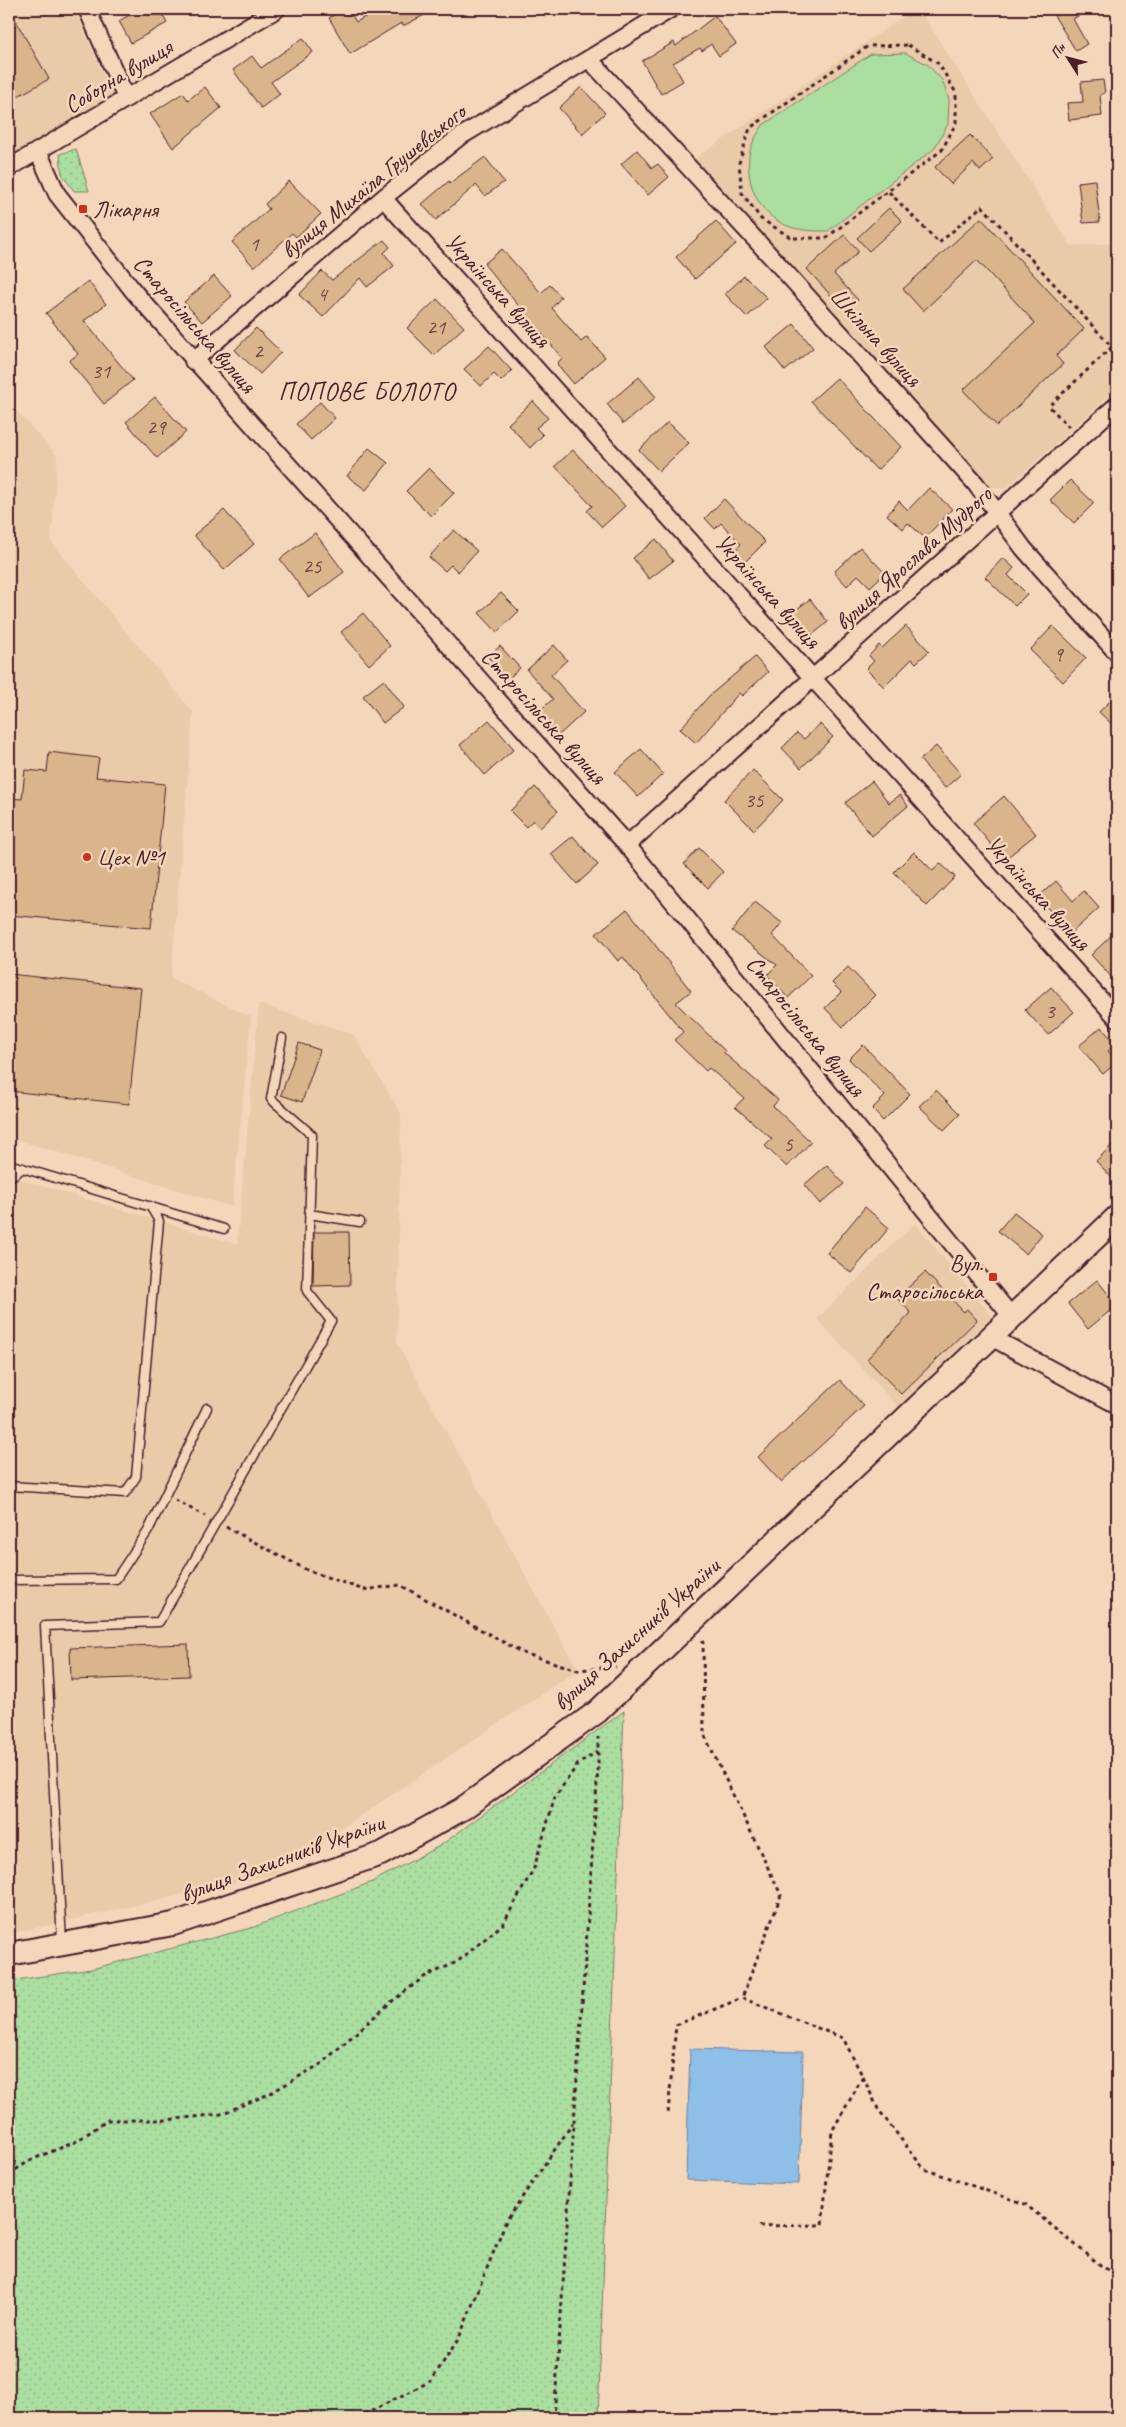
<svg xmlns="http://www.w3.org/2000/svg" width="1126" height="2427" font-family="Caveat,sans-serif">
  <defs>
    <pattern id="grass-dots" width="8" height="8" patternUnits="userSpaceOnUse" patternTransform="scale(1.25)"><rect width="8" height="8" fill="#abdfa1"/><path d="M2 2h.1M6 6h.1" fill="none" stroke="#95bf8b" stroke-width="1.8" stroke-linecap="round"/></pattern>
  </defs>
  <rect width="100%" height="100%" fill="#f4d7ba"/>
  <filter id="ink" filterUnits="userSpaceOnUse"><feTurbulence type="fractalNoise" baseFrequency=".02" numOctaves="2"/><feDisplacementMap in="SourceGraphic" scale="10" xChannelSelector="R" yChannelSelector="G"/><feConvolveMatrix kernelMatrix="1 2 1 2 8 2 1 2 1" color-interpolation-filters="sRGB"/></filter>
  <g filter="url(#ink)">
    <path fill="#e9caa9" d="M9 9H74L114 98 9 156Z
      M915 9H919L1071 246 1117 243V389L1005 489 984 485 694 159Z
      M9 402 57 456 51 542 193 712 171 978 251 1017 232 1207 9 1137Z
      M259 1004 353 1034 401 1114 397 1343 578 1670 273 1874 9 1934V1176L237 1244Z
      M915 1223 992 1316 898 1407 817 1319Z"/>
    <path fill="url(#grass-dots)" stroke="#7a7f66" d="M76 149 89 191H74L62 174 60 154Z
      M624 1711 598 2418H9V1981L91 1969 251 1928 372 1882 441 1845Z"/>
    <path fill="#abdfa1" stroke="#7a7f66" d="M905 53 927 64 942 80 949 99 948 124 934 149 828 231C817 231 805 231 794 228 761 219 746 188 749 156 750 145 757 135 763 125L871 54Z"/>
    <path fill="#8dbfe9" stroke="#727f9d" d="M690 2049 803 2052 799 2184 686 2180Z"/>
    <path fill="#dab58c" stroke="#4a1f2b" d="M9 9 49 79 9 101Z
      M140 9H159L167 23 131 43 119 21Z
      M344 9H348L356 22 379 9H436L403 26 401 23 350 54 329 18Z
      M1050 9H1090L1073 19 1087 44 1076 51Z
      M715 16 736 44 719 56 711 44 702 51 700 48 673 63 683 81 661 94 642 61 674 42 676 46Z
      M303 38 313 52 271 82 280 94 261 108 233 70 252 56 261 68Z
      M1103 80 1105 93 1100 95 1102 116 1069 120 1067 103 1083 102 1081 82Z
      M205 87 221 108 173 148 150 114 183 93 188 100Z
      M581 87 605 113 582 134 559 108Z
      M970 135 993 159 980 171 973 163 951 184 935 167Z
      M637 150 652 168 658 164 669 177 648 195 621 164Z
      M485 157 504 182 485 196 476 185 436 220 422 204 449 181 450 183Z
      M1095 180 1100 222 1083 223 1078 182Z
      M289 181 321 214 296 237 292 233 254 267 232 242 269 209 265 204Z
      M889 208 902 221 869 251 857 238Z
      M981 218 1084 329 1056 356 1063 364 997 426 963 390 1035 323 977 260 923 311 903 289Z
      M716 221 736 244 695 279 676 257Z
      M844 235 859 251 834 274 858 300 845 311 807 269Z
      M384 240 390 247 384 253 394 266 367 287 360 278 323 317 299 295 322 271 332 280Z
      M502 249 541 293 550 285 561 297 552 308 581 342 587 337 605 357 574 384 557 364 562 358 484 264Z
      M214 276 232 296 202 322 184 302Z
      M744 276 767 298 747 317 725 294Z
      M88 281 106 304 84 321 133 380 104 404 69 361 78 354 46 313Z
      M437 299 464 327 434 355 407 328Z
      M794 324 813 348 785 371 766 347Z
      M256 328 281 352 260 374 235 350Z
      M489 346 512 371 501 381 494 374 481 386 464 369Z
      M639 377 656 397 623 424 607 404Z
      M837 378 901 447 877 470 811 401Z
      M155 397 186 432 157 458 126 422Z
      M533 401 548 418 536 428 543 435 530 448 508 424Z
      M320 402 335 418 311 440 296 424Z
      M668 422 689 443 659 471 639 450Z
      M369 448 388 463 366 490 347 476Z
      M573 450 625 506 602 527 587 511 592 506 555 466Z
      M429 468 454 493 431 516 406 491Z
      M1070 480 1094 503 1074 523 1050 500Z
      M929 488 952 509 925 538 908 523 903 529 887 515 899 501 908 510Z
      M724 499 765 542 743 564 732 553 741 544 721 523 715 529 705 518Z
      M224 510 254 544 224 570 194 535Z
      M454 530 477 551 458 572 451 565 445 571 429 557Z
      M315 533 344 572 309 598 280 559Z
      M656 539 673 561 649 579 633 558Z
      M860 547 885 573 870 587 858 575 847 586 834 572Z
      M1003 558 1014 568 1008 575 1027 594 1015 606 985 577Z
      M501 593 519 611 497 632 479 613Z
      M810 599 828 622 812 635 793 612Z
      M363 613 390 646 369 665 341 632Z
      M906 626 929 651 916 663 912 659 884 687 866 669 874 661 869 656 879 645 882 648Z
      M1053 626 1086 658 1063 682 1030 650Z
      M554 645 567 660 551 675 584 712 559 735 538 712 553 699 527 670Z
      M500 646 520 668 508 679 488 657Z
      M755 657 768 672 742 696 739 693 696 743 680 729 709 696Z
      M384 680 404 707 383 723 363 696Z
      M1117 694V729L1099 712Z
      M489 720 514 749 485 775 460 745Z
      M820 724 833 737 801 768 782 748 797 733 804 739Z
      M936 746 961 774 945 788 920 760Z
      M641 749 663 774 638 797 615 772Z
      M49 752 99 758 96 777 165 784 151 928 9 915V798L22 799 25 770 47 772Z
      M753 770 783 800 754 830 724 800Z
      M872 781 889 803 900 795 908 806 872 836 845 803Z
      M535 787 558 811 540 828 533 820 526 827 510 811Z
      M1004 796 1036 834 1004 860 973 823Z
      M573 836 598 865 577 884 551 854Z
      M699 848 723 872 708 888 684 864Z
      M914 852 933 871 940 863 955 877 927 906 894 872Z
      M1056 881 1073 901 1084 891 1099 908 1070 934 1038 897Z
      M755 902 782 923 772 935 811 976 788 998 767 975 777 965 732 931Z
      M627 909 691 991 676 1003 725 1051 724 1053 778 1100 773 1106 811 1142 787 1167 765 1146 772 1139 735 1107 744 1098 709 1068 706 1071 674 1040 683 1032 623 957 618 961 596 934Z
      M1117 930V983L1091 955Z
      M848 967 875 995 843 1027 825 1008 841 992 832 983Z
      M9 974 141 988 129 1104 9 1091Z
      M1051 987 1074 1012 1048 1035 1025 1010Z
      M1101 1027 1116 1044 1108 1051 1117 1062 1103 1074 1079 1046Z
      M299 1043 320 1050 302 1102 281 1095Z
      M863 1045 910 1094 883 1121 872 1109 885 1096 849 1059Z
      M936 1090 960 1114 944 1130 919 1106Z
      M1117 1140V1183L1096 1161Z
      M827 1165 844 1184 820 1204 804 1185Z
      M865 1207 889 1228 851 1273 827 1253Z
      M1014 1212 1042 1234 1026 1254 998 1231Z
      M314 1232H349L350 1285 313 1286Z
      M925 1272 964 1312 967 1309 977 1320 901 1394 867 1359 911 1313 897 1298Z
      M1097 1280 1117 1305 1088 1329 1068 1304Z
      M840 1380 864 1406 781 1482 758 1457Z
      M188 1644 189 1676 71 1680 70 1648Z"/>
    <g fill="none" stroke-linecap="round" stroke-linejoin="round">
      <defs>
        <path id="lane" d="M9 1164 224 1229
          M9 1178 23 1168
          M309 1214 360 1222
          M9 1486 125 1493 136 1477 159 1221 150 1206
          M9 1580 116 1579 148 1531 207 1408
          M62 1942 45 1626 159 1622 331 1321 307 1291 312 1135 271 1099 282 1038"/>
        <path id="street" d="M87 9 126 98
          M589 59 788 275 975 483 1024 549 1117 653
          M38 151 57 194 135 293 627 845 1012 1317 991 1337 1117 1405
          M9 168 277 9
          M383 198 1117 1018
          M193 361 383 198 458 138 671 9
          M627 845 1117 405"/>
        <path id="secondary" d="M9 1954 173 1924 381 1854 462 1809 597 1712 1117 1217"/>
      </defs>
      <use href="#lane" stroke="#4a1f2b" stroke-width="11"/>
      <use href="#street" stroke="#4a1f2b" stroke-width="20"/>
      <use href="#secondary" stroke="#4a1f2b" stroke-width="26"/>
      <path stroke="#4a1f2b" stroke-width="3" stroke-dasharray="4 4" stroke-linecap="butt" d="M908 45 939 64 956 93V123L942 150 826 238H792L761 219 742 193 739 163 750 128 868 46Z
        M889 192 939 243 982 206 1112 347 1049 406 1069 427
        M175 1500 205 1516
        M226 1527 307 1570 364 1590 400 1585 523 1653 578 1670 616 1667
        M703 1640 704 1734 781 1895 742 1998
        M863 2077 878 2109 924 2169 1025 2204 1104 2268 1117 2273
        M668 2113 676 2025 742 1998 843 2038 863 2077 832 2131 822 2225 758 2226
        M9 2174 31 2160 75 2142 108 2120H166L221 2114 269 2094 321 2064 391 2002 424 1977 457 1962 503 1924 534 1868 555 1797 578 1764 598 1751
        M9 2208 12 2224 9 2232
        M357 2418 431 2381 459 2338 506 2221 573 2123
        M554 2418 598 1768V1737"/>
      <use href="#lane" stroke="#f4d7ba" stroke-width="8"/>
      <use href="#street" stroke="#f4d7ba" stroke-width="16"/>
      <use href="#secondary" stroke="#f4d7ba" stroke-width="22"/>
    </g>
  </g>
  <g fill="#c8321e" stroke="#f4d7ba" stroke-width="2">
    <rect x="78" y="204" width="10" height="10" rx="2.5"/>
    <circle cx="87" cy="857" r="5"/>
    <rect x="988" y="1272" width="10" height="10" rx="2.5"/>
  </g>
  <g text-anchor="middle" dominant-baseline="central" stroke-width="5" stroke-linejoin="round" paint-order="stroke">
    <g font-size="21" fill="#6e4443">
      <text x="254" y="244">1</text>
      <text x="322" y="294">4</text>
      <text x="436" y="327">21</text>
      <text x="258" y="351">2</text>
      <text x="101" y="371">31</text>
      <text x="156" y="427">29</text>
      <text x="312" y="566">25</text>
      <text x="1058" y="654">9</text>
      <text x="754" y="800">35</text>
      <text x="1050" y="1011">3</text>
      <text x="788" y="1144">5</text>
    </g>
    <g font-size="24" fill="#4a1f2b" stroke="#f4d7ba">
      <text transform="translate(118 76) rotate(-31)">Соборна вулиця</text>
      <text transform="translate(373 181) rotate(-39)">вулиця Михаїла Грушевського</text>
      <text transform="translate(498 290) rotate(48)">Українська вулиця</text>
      <text transform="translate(195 324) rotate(49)">Старосільська вулиця</text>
      <text transform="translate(876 337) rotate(48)">Шкільна вулиця</text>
      <text transform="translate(913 558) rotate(-42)">вулиця Ярослава Мудрого</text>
      <text transform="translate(768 591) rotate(48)">Українська вулиця</text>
      <text transform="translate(544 716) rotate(48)">Старосільська вулиця</text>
      <text transform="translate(1038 893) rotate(48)">Українська вулиця</text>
      <text transform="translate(806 1026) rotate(51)">Старосільська вулиця</text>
      <text transform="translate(636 1634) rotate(-42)">вулиця Захисників України</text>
      <text transform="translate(282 1858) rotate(-20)">вулиця Захисників України</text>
    </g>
    <g font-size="24" fill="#4a1f2b" stroke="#f4d7ba" text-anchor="start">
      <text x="93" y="209">Лікарня</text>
      <text x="97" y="857">Цех №1</text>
      <text x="983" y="1263" text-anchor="end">Вул.<tspan x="983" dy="28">Старосільська</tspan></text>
    </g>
    <g font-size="25" letter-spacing="1" fill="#4a1f2b" stroke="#f4d7ba">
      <text x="367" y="392">ПОПОВЕ БОЛОТО</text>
    </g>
  </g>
  <rect width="1126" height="2427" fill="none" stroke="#f4d7ba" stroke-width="30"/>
  <rect x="15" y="15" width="1096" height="2397" fill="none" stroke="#4a1f2b" stroke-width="2" filter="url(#ink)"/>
  <g transform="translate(1068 58) rotate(306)" stroke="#f4d7ba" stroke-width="4" paint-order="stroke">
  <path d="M0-4L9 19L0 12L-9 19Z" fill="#4a1f2b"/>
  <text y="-8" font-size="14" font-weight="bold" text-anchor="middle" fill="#4a1f2b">Пн</text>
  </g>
</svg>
